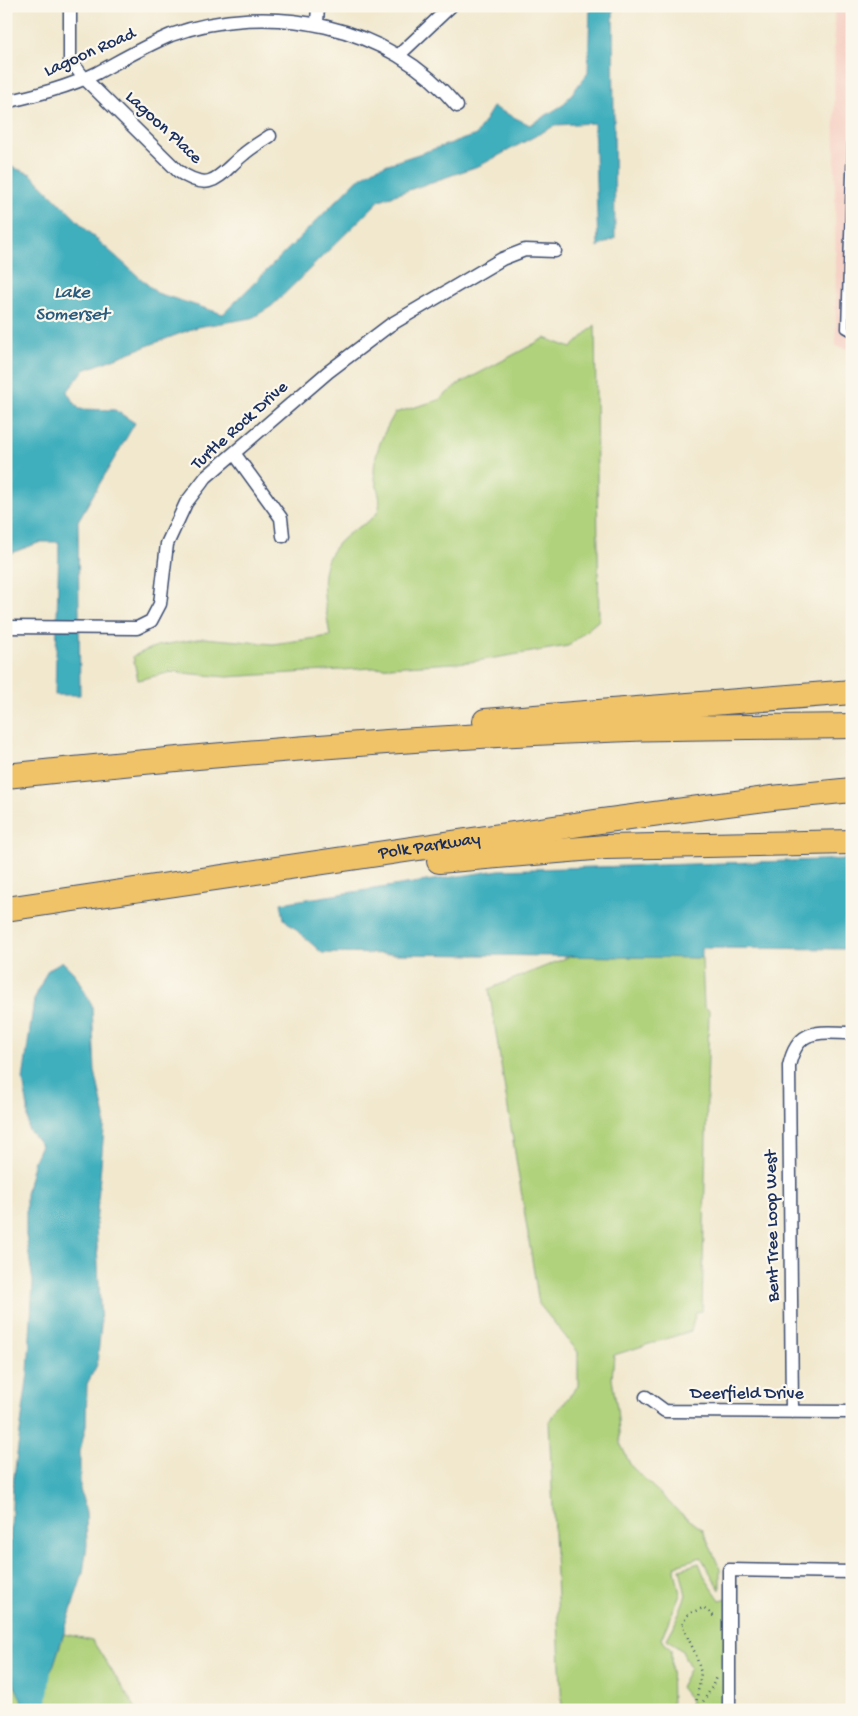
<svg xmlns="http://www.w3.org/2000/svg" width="858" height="1716" font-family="'Gochi Hand',sans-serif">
  <rect width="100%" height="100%" fill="#fbf7ec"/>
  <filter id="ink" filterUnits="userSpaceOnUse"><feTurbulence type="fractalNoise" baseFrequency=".02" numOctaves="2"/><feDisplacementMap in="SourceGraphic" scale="10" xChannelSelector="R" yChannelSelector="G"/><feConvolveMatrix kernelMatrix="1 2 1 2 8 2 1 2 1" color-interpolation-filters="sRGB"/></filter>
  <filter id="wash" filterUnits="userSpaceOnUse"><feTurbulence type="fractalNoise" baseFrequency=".0096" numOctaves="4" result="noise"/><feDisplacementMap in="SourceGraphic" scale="20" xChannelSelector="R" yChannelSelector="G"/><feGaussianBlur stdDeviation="1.12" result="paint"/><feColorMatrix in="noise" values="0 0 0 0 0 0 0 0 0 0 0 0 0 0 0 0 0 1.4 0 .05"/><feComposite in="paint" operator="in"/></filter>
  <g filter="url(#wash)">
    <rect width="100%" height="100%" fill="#f1e8ce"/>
    <path fill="#f6d1c5" d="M834 6H852V350L836 346Z"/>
    <path fill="#b0d27b" stroke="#66806c" d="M595 325 599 620 568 646 470 662 227 677 172 672 138 680 133 656 157 646 203 638 273 644 330 636C324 593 311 559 354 530 363 524 376 519 379 508 382 496 374 482 374 470 375 450 385 430 395 413L439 400 457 385 545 338 571 348Z
      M571 956 702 958 704 1007 709 1010 702 1311 696 1312 691 1331 614 1355 612 1379 617 1408 620 1443 631 1466 678 1511 703 1530 720 1569V1590L701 1557 676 1565 675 1570 680 1594 661 1639 671 1650 672 1710H562L549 1421 578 1386V1352L539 1304 489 989Z
      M699 1563 705 1578 720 1600 728 1598V1710H689L691 1701 680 1687 690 1668 682 1651 667 1639 674 1626 686 1595 680 1569Z
      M64 1634 92 1640 137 1710H35L36 1699 53 1667Z
      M13 1680 28 1710H6Z"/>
    <path fill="#40afbd" stroke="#2e6f8e" d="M590 6H613L615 238 598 247 594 123 556 125 481 165 380 200 272 306 252 318 197 327 84 370 67 392 79 409 115 410 135 423 78 521 80 695H55L59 542H41L6 555V165L31 174 93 236 157 293 223 314 357 180 376 168 476 135 493 107 530 125 563 105 588 73Z
      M852 859V949L702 948V958L322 953 284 919 281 903 499 870Z
      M62 961 75 974 92 1005 95 1071 105 1117 96 1224 101 1325 97 1365 87 1384 86 1426 80 1451V1489L86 1512 87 1545 83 1573 53 1667 36 1699V1709L28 1710C14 1690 8 1669 6 1645L13 1484 28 1373 33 1282 26 1235V1194L34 1160 41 1145 28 1129V1108L23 1080 34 1000 47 971Z"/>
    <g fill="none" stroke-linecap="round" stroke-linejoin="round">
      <path stroke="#40afbd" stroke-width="14" d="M39 1710 44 1671"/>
    </g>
  </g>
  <g filter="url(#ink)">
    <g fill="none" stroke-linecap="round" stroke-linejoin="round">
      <defs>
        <path id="service" d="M852 113 845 329 852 333"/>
        <path id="minor" d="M70 6V60L84 78 178 171C213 195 219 174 244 154 252 147 261 142 270 136
          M317 23 318 6
          M399 55 451 6
          M6 102C36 95 69 87 97 73 121 60 145 46 171 35 270 0 389 24 457 106
          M234 453 281 518 283 536
          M6 627 137 628 151 621 160 604 167 544 186 503 206 477 328 372 390 325 502 259 525 250 555 251
          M646 1397 665 1411 852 1412
          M792 1412 789 1066C798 1026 819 1033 852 1033
          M729 1710V1570L852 1572"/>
        <g id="motorway">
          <path d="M485 721 852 692"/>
          <path d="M6 776C214 754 422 736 630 729 704 727 778 727 852 726"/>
          <path d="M439 861 605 847 852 842"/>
          <path id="s1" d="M6 909 601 821 772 798 852 790"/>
        </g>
      </defs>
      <use href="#service" stroke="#3b4b6f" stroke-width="9"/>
      <use href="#minor" stroke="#3b4b6f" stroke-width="15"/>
      <use href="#motorway" stroke="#3b4b6f" stroke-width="26"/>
      <path stroke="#3b4b6f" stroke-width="2.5" stroke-dasharray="1 4" stroke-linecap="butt" d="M695 1710 701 1673 696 1655 682 1625 688 1614 703 1608 716 1618
        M698 1710 712 1687 716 1677"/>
      <use href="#service" stroke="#fff" stroke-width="6"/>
      <use href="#minor" stroke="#fff" stroke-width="12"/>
      <use href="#motorway" stroke="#f0c369" stroke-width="24"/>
    </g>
  </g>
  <g text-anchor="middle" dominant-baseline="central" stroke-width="4.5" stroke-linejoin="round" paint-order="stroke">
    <g font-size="18" fill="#1b2f5e" stroke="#fbf7ec">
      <text transform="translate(90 53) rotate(-24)">Lagoon Road</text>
      <text transform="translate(163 128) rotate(43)">Lagoon Place</text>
      <text transform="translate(240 426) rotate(-42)">Turtle Rock Drive</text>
      <text stroke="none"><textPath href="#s1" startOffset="428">Polk Parkway</textPath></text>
      <text transform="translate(773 1226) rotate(-91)">Bent Tree Loop West</text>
      <text x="747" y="1394">Deerfield Drive</text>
    </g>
    <g font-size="19" font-style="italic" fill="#285c7f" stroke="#fbf7ec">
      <text x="72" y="293">Lake<tspan x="72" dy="22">Somerset</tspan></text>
    </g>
  </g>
  <rect width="858" height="1716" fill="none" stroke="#fbf7ec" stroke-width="25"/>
</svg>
